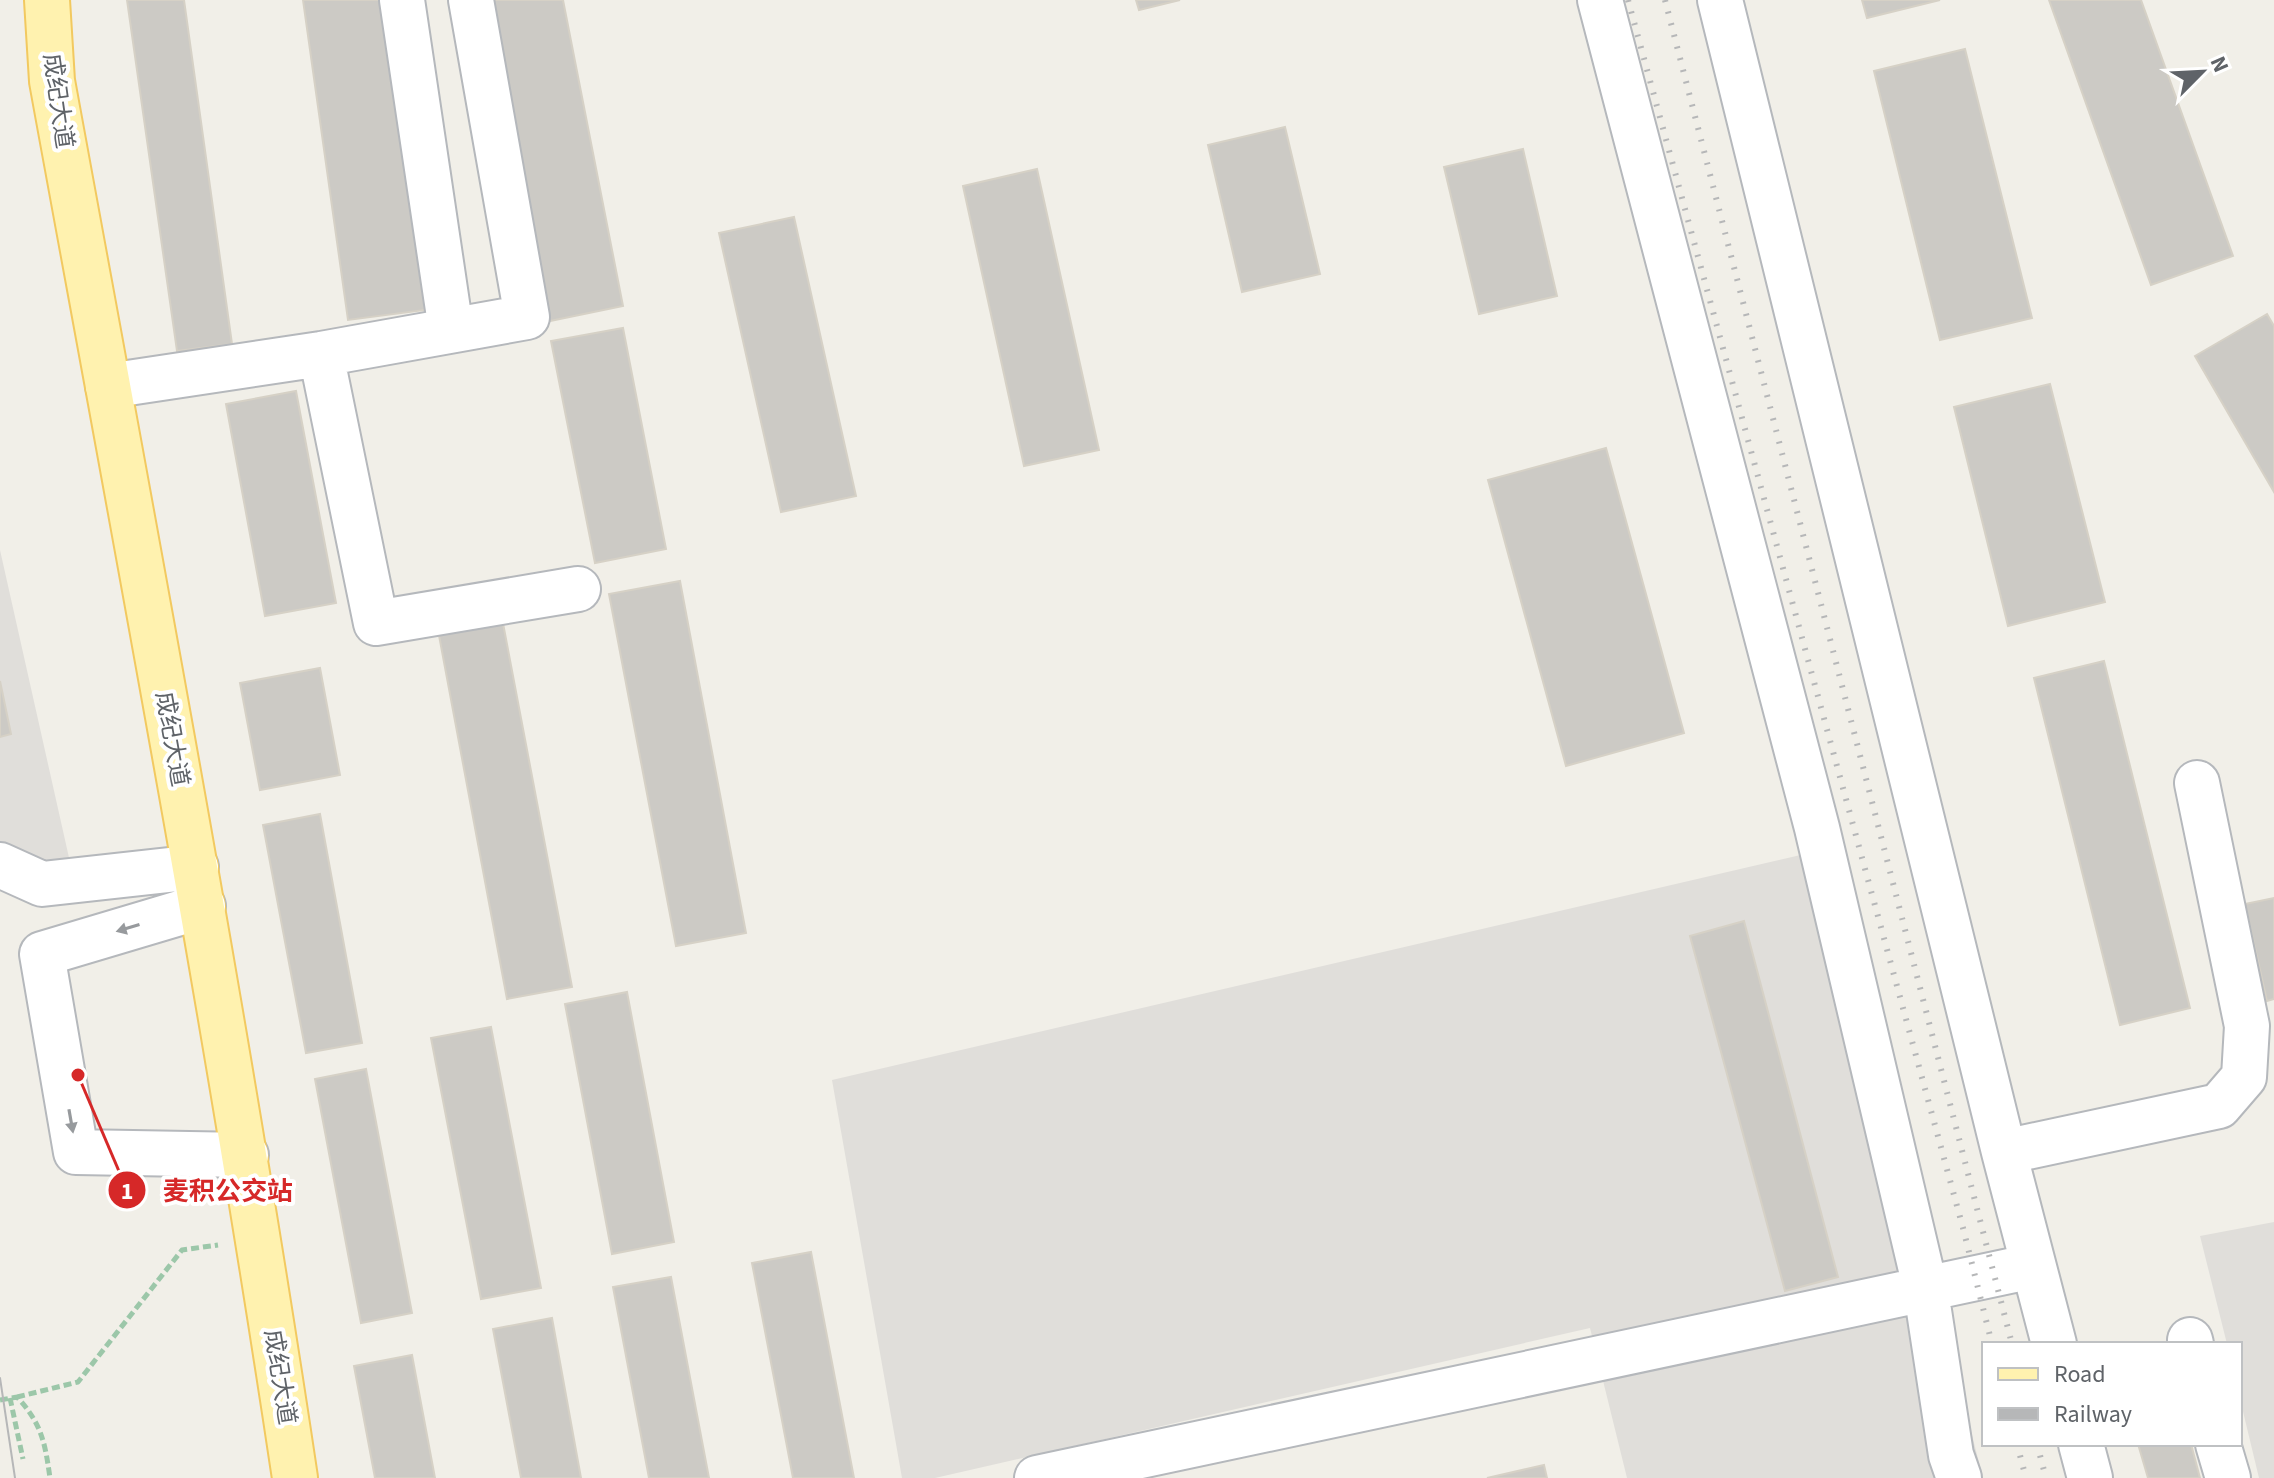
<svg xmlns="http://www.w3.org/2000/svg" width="2274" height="1478" font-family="'Source Sans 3','Noto Sans SC',sans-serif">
  <rect width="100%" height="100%" fill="#f1efe8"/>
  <path fill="#e0deda" d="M0 550 72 871 0 849Z
    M1822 850 1983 1478H1627L1590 1328 935 1478H902L832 1080Z
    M2274 1222V1478H2259L2240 1399V1344H2227L2200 1236Z"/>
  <path fill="#cccac5" stroke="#d6d1c6" stroke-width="2" d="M127 0H184L232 344 177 351Z
    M303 0H382L425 310 348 320Z
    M487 0H563L623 306 550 321Z
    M1136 0H1180L1139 10Z
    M1862 0H1940L1867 18Z
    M2049 0H2141L2233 256 2151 285Z
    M1965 49 2032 318 1940 340 1874 71Z
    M1285 127 1320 274 1242 292 1208 145Z
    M1523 149 1557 296 1479 314 1444 167Z
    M1037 169 1099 450 1024 466 963 186Z
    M794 217 856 496 781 512 719 233Z
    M2267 314 2274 326V492L2195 356Z
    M623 328 666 549 595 563 551 341Z
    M2050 384 2105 602 2008 626 1954 407Z
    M296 391 336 603 265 616 226 404Z
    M1606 448 1684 733 1566 766 1488 480Z
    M680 581 746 933 676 946 609 594Z
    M502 618 572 987 507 999 438 630Z
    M2104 661 2190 1008 2120 1025 2034 678Z
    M320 668 340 775 260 790 240 683Z
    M0 681 11 734 0 737Z
    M320 814 362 1043 306 1053 263 825Z
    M2274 898V999L2267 1001 2245 904Z
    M1744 921 1838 1277 1785 1291 1690 936Z
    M627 992 674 1242 612 1254 565 1004Z
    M491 1027 541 1288 481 1299 431 1038Z
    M366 1069 412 1313 361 1323 315 1079Z
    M811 1252 854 1478H793L752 1263Z
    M671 1277 709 1478H649L613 1287Z
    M552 1318 581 1478H521L493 1329Z
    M412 1355 435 1478H375L354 1366Z
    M2138 1444H2191L2200 1478H2148Z
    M1544 1465 1547 1478H1487Z"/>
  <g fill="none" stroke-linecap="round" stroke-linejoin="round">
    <defs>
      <path id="minor" d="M402 0 451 330
        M1600 0 1817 828 1926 1291 1951 1455 1959 1478
        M1720 0 2004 1152 2054 1344
        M321 354 376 623 578 589
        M108 386 321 354 527 317 471 0
        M0 865 42 884 196 867
        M203 906 42 954 76 1152 246 1155
        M2004 1152 2219 1106 2244 1077 2247 1026 2197 783
        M2190 1340 2191 1344
        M2081 1444 2090 1478
        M2218 1444 2228 1478
        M1037 1478 2033 1266"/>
      <path id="major" d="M47 0 52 81C137 546 225 1010 295 1478"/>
    </defs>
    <use href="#minor" stroke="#b5b8bc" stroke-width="48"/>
    <use href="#major" stroke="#f2c960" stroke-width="48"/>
    <path stroke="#9cc7a9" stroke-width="5" stroke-dasharray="8 4" stroke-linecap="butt" d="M17 1397 78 1382 182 1250 218 1245
      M10 1398 23 1459
      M0 1400 17 1397C42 1424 45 1443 50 1478"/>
    <use href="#minor" stroke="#fff" stroke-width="44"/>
    <use href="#major" stroke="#fff2af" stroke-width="44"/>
    <path stroke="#b6b7b8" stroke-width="2" d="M0 1378 15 1478"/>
    <path stroke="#b6b7b8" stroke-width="6" stroke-dasharray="2 10" stroke-linecap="butt" d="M1628 0 1963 1228 1992 1344
      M1665 0 2012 1344
      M2017 1444 2026 1478
      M2037 1444 2046 1478"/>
  </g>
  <defs><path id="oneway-solid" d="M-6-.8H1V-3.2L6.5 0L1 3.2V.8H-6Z" transform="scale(2)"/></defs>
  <g fill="#979a9d">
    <use href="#oneway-solid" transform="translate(128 928) rotate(163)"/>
    <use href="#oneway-solid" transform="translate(71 1121) rotate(80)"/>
  </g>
  <g text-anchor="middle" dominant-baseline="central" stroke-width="8" stroke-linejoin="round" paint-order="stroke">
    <g font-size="24" fill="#5f6368" stroke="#fff">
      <text transform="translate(58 101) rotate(82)">成纪大道</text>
      <text transform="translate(172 739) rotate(80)">成纪大道</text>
      <text transform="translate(280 1377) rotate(81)">成纪大道</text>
    </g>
  </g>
  <path fill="none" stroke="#d62828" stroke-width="3" d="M78 1075L127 1190"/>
  <g fill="#d62828" stroke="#fff" stroke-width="3">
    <circle cx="78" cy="1075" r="8"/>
    <circle cx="127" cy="1190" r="20"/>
  </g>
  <g font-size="24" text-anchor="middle" font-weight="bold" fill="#fff">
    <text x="127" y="1199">1</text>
  </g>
  <g font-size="26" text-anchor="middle" font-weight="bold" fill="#d62828" stroke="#fff" stroke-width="8" stroke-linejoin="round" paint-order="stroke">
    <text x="228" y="1200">麦积公交站</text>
  </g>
  <rect x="1982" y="1342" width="260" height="104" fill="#ffffff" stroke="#bfc1c3" stroke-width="2"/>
  <rect x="1998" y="1368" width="40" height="12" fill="#fff2af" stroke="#bfc1c3" stroke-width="2"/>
  <text x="2054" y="1382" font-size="24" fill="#5f6368">Road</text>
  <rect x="1998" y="1408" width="40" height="12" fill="#b6b7b8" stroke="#bfc1c3" stroke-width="2"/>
  <text x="2054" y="1422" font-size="24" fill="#5f6368">Railway</text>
  <g transform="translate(2202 72) rotate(66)" stroke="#ffffff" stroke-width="6" paint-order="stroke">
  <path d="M0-6L14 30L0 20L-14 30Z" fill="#5f6368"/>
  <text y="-12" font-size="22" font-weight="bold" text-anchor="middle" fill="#5f6368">N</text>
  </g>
</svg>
